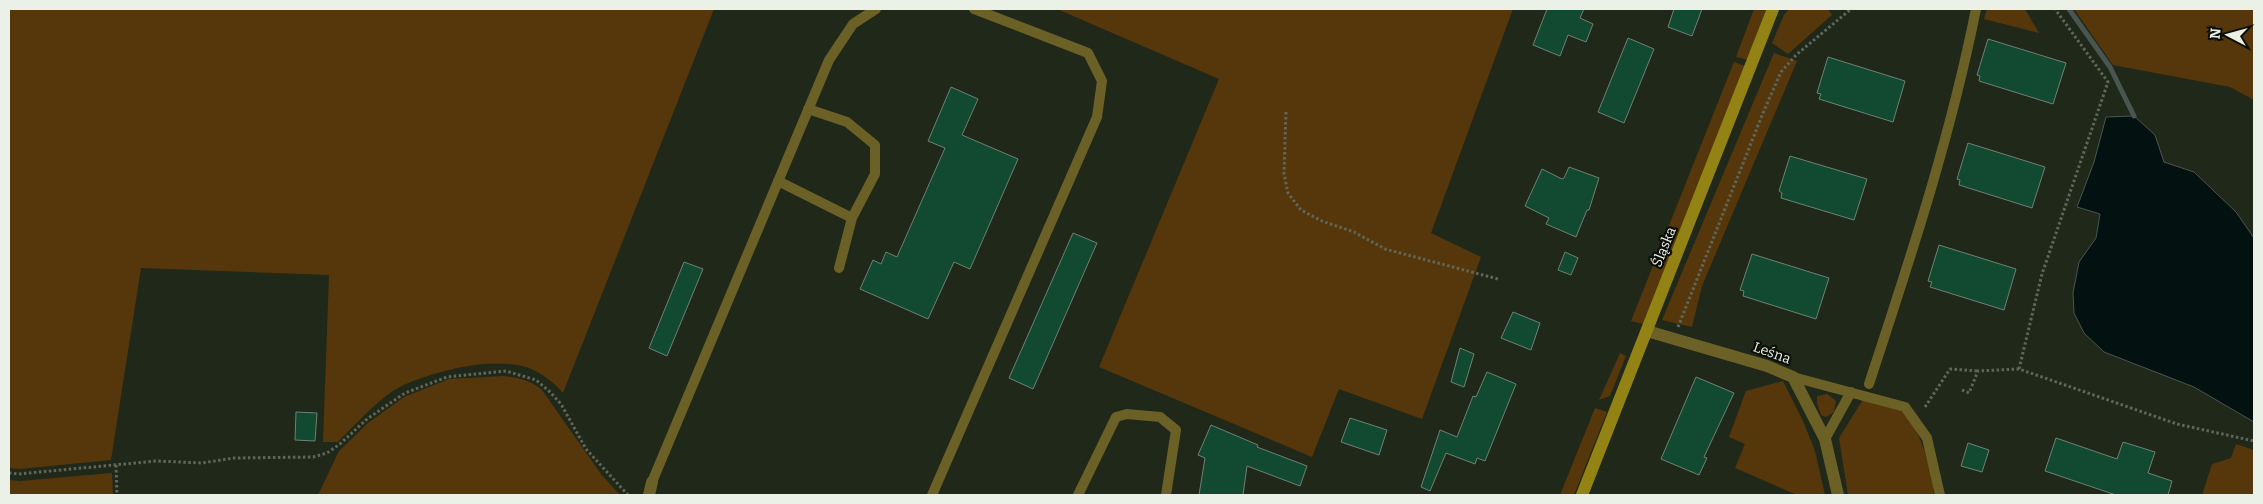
<svg xmlns="http://www.w3.org/2000/svg" width="2263" height="504" font-family="Bitter,serif">
  <rect width="100%" height="100%" fill="#202819"/>
  <path fill="#56370c" d="M9 9H714L563 393C554 382 537 369 522 366 487 358 433 371 400 387 381 396 353 427 338 442H323L329 275 141 268 111 460 20 469 9 468Z
    M1057 9H1513L1431 233 1481 257 1422 419 1339 389 1312 457 1099 367 1219 79Z
    M1754 9H1767L1748 60 1736 57Z
    M1789 9H1828L1832 15 1788 54 1772 43 1784 15Z
    M1987 9H2025L2039 33 1984 19Z
    M2074 9H2254V100L2230 87 2113 65Z
    M1774 53 1797 61 1702 286 1692 327 1662 320Z
    M1734 62 1745 66 1643 324 1631 321Z
    M1620 353 1626 356 1610 396 1599 400Z
    M504 376C519 378 530 380 542 390L601 474 620 495H318L339 451 368 423 404 397 449 379Z
    M1783 381 1803 421 1815 451 1825 495H1797L1735 468 1745 444 1729 437 1746 391Z
    M1827 394 1836 401 1834 412 1826 417 1821 415 1817 403V396Z
    M1864 398C1875 402 1891 404 1901 411 1919 422 1933 474 1934 495H1848L1839 438Z
    M1595 408 1607 412 1574 495H1560Z
    M2236 444 2254 450V495H2202L2212 464 2231 458Z
    M112 473 113 495H9V480L20 481Z"/>
  <path fill="#031211" stroke="#495551" d="M2134 116 2155 135 2164 162 2194 172 2236 212 2254 238V422L2194 387 2104 352 2084 333 2074 313 2073 293 2079 262 2096 238 2100 214 2077 207 2094 162 2106 117Z"/>
  <g fill="none" stroke-linecap="round" stroke-linejoin="round">
    <path stroke="#495551" stroke-width="5" d="M2069 9 2110 67 2134 116"/>
  </g>
  <path fill="#124931" stroke="#6e8176" d="M1547 9H1584L1580 18 1593 24 1586 42 1568 35 1560 56 1533 45Z
    M1674 9H1702L1692 36 1668 27Z
    M1628 38 1654 49 1624 123 1598 112Z
    M1988 39 2066 63 2053 104 1979 81 1980 76 1977 75Z
    M1828 57 1905 81 1893 122 1819 99 1821 94 1817 93Z
    M951 87 978 99 962 135 1018 159 970 269 954 262 928 319 860 289 873 260 881 264 886 252 897 257 945 148 928 141Z
    M1968 143 2045 167 2032 208 1959 185 1960 180 1957 179Z
    M1790 156 1867 179 1854 220 1781 198 1782 193 1779 191Z
    M1569 167 1599 178 1589 210H1587L1576 237 1546 224 1549 218 1525 206 1542 169 1562 179 1564 178Z
    M1073 233 1097 243 1033 389 1009 378Z
    M1939 245 2016 269 2004 310 1930 287 1932 282 1928 281Z
    M1565 252 1578 258 1571 275 1558 270Z
    M1752 254 1829 278 1816 319 1743 296 1744 291 1740 290Z
    M684 262 703 269 667 356 649 348Z
    M1513 312 1540 323 1531 350 1501 338Z
    M1460 348 1474 354 1464 387 1451 382Z
    M1487 372 1516 384 1485 461 1477 458 1475 464 1446 453 1430 491 1421 487 1440 430 1457 437 1473 396 1476 397Z
    M1696 377 1734 393 1704 457 1707 458 1699 475 1661 459Z
    M296 412 317 413 315 441 295 440Z
    M1350 418 1387 430 1379 455 1341 442Z
    M1211 425 1258 445 1257 447 1307 466 1300 486 1247 466 1243 495H1199L1205 458 1198 455Z
    M2056 438 2117 459 2123 442 2155 452 2148 473 2172 481 2168 495H2116L2045 471Z
    M1968 443 1989 450 1982 472 1961 466Z"/>
  <g fill="none" stroke-linecap="round" stroke-linejoin="round">
    <path stroke="#60675a" stroke-width="3" stroke-dasharray="2.5 2.5" stroke-linecap="butt" d="M1286 112 1284 174 1288 193 1301 210 1322 221 1354 232 1385 249 1498 279
      M1678 327 1763 113 1781 72 1796 55 1851 9
      M2019 369 2042 274 2108 82 2055 9
      M1962 390 1969 393 1978 371 2019 369 2177 424 2254 441
      M1925 407 1950 369 1978 371
      M116 465 117 495
      M9 473 18 474 157 461 202 463 234 458 313 457 327 453 340 444 367 419 405 393 447 377 506 371 536 380 549 391 561 404 586 449 628 495"/>
    <path stroke="#6b6126" stroke-width="10" d="M808 109 847 122 875 145V174L852 218 839 268
      M778 181 852 218
      M1793 377 1905 407 1927 438 1940 495
      M1869 384C1910 259 1950 139 1976 9
      M1825 439 1851 392
      M652 482 829 60 853 24 876 9
      M932 495 1097 117 1102 81 1088 53 974 9
      M1078 495 1116 417 1127 414 1160 417 1176 430 1166 495"/>
    <path stroke="#6b6126" stroke-width="12" d="M1647 331 1767 366 1793 377 1825 439 1838 495
      M649 495 652 482"/>
    <path stroke="#938314" stroke-width="12" d="M1582 495 1773 9"/>
  </g>
  <g text-anchor="middle" dominant-baseline="central" stroke-width="4.5" stroke-linejoin="round" paint-order="stroke">
    <g font-size="14" fill="#ecf1e7" stroke="#0c0f09">
      <text transform="translate(1664 247) rotate(-68)">Śląska</text>
      <text transform="translate(1772 353) rotate(20)">Leśna</text>
    </g>
  </g>
  <rect width="2263" height="504" fill="none" stroke="#ecf1e7" stroke-width="20"/>
  <g transform="translate(2228 35) rotate(276)" stroke="#0c0f09" stroke-width="4" paint-order="stroke">
  <path d="M0-4L9 19L0 12L-9 19Z" fill="#ecf1e7"/>
  <text y="-8" font-size="14" font-weight="bold" text-anchor="middle" fill="#ecf1e7">N</text>
  </g>
</svg>
